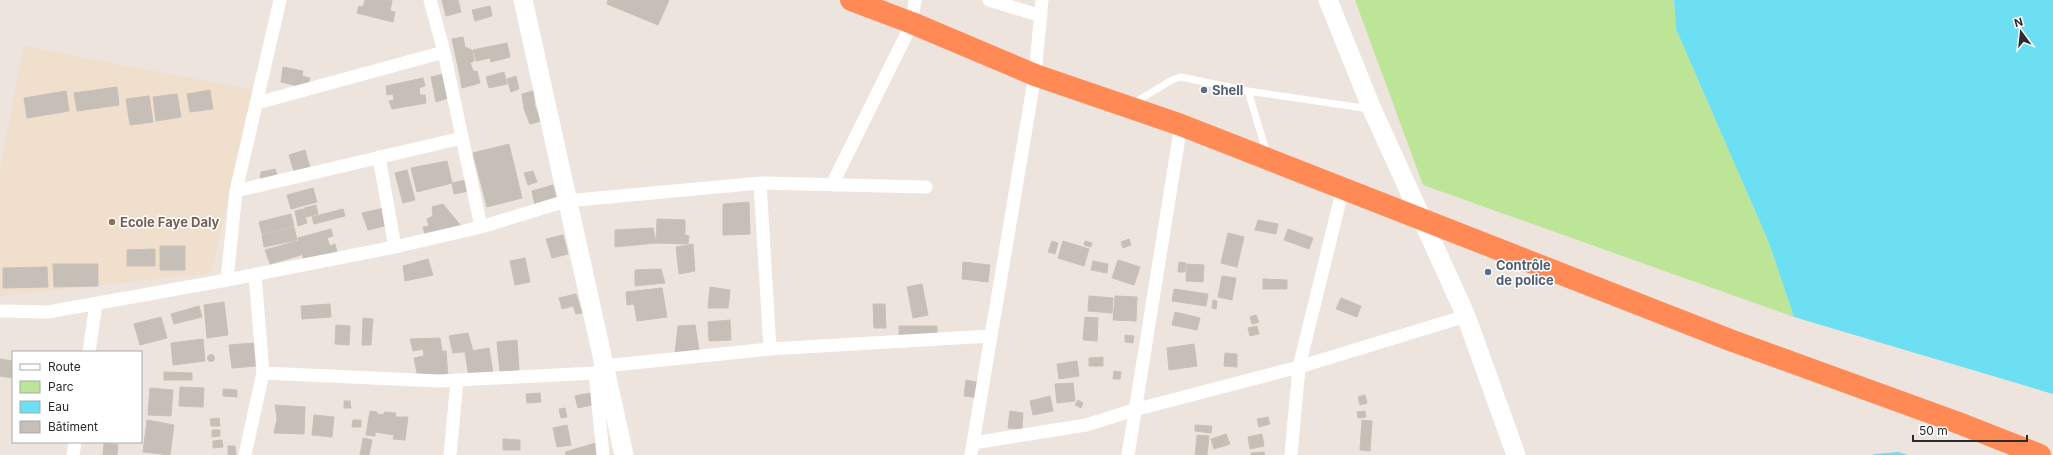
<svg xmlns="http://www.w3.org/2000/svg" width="2053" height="455" font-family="Inter,sans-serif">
  <rect width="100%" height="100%" fill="#ede4dd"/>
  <path fill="#efdfcc" d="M24 46 253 90 211 273 0 296V170Z"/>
  <path fill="#bce598" d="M1355 0H1674L1676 29 1769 243 1794 317 1423 185Z"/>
  <path fill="#6ddff2" d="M1674 0H2053V394L1794 317 1769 243 1676 29Z
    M1898 452 1908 455H1873L1874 454Z"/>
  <path fill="#c6bfb8" stroke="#c9c0b6" d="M365 0H392L390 11 395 12 393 22 357 13 359 6 363 7Z
    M442 0H458L461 12 446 16Z
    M608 0H669L658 25 607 4Z
    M490 6 492 16 475 21 472 10Z
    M463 37 465 47 472 50 474 61 470 63 474 72 460 76 452 39Z
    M507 43 510 57 491 62 487 47Z
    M487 47 490 58 476 61 473 50Z
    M283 67 303 71 302 76 310 78 307 88 281 82Z
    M477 71 480 83 462 88 460 76Z
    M504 72 507 84 489 88 486 77Z
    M443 74 448 98 436 102 431 77Z
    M516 76 519 89 511 92 507 79Z
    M423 78 425 86 419 88 420 95H425L426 103 392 109 389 101 394 100 393 94 387 95 386 86Z
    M117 87 119 105 77 111 74 93Z
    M210 90 213 109 190 112 187 94Z
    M66 91 69 111 27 118 24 98Z
    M533 91 535 106 541 121 530 124 524 109 522 94Z
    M177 94 181 117 156 121 153 97Z
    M149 96 153 122 130 125 126 99Z
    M509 144 522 198 487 207 473 153Z
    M305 150 311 171 295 175 289 155Z
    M447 161 452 183 417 192 411 168Z
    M275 169 278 178 260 183 261 172Z
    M407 170 415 200 403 203 395 173Z
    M533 171 537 182 528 185 524 173Z
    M466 180 469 191 454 194 452 183Z
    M553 185 557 199 535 205 532 191Z
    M313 188 317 202 291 209 287 195Z
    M749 202 750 234 723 235V204Z
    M443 204 461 226 425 234 423 227 429 226 427 219 433 216 432 207Z
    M316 205 318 214 306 217 304 208Z
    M384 208 388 225 368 230 362 213Z
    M303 209 307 223 298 226 295 211Z
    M343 209 345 216 314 224 312 217Z
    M291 214 294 226 262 234 259 222Z
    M657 219 685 220V235L689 236 688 244 656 243Z
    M1258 220 1278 224 1276 234 1255 230Z
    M294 227 297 240 264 247 262 235Z
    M653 228 656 243 615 247V230Z
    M331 229 333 236 327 238 330 246 335 244 337 252 304 261 302 252 301 255 270 264 265 250 297 241 299 244 298 238Z
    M1288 229 1313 238 1309 249 1284 240Z
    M1228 233 1244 237 1237 267 1221 263Z
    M563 235 568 254 552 258 546 239Z
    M1129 239 1131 245 1123 248 1121 242Z
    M1052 241 1058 243 1055 254 1048 252Z
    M1063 241 1089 249 1084 266 1058 258Z
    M1085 241 1092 243 1091 247 1084 245Z
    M693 244 695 271 679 274 676 247Z
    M160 246H185V270H160Z
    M155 249V266H127V250Z
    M525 258 530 282 515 285 510 261Z
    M428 259 433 275 405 281 403 266Z
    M1118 260 1140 267 1134 285 1112 278Z
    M1093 261 1108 264 1107 273 1091 270Z
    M963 262 990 265 988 282 962 279Z
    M1179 262 1186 263 1185 272H1178Z
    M53 264H98V286L54 287Z
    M1187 264 1204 265 1203 282 1186 281Z
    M47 267 48 287 3 288V268Z
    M661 269 665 283 635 286V270Z
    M1222 276 1236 278 1232 300 1218 297Z
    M1263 279 1287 280V289H1263Z
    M922 284 928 315 913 318 907 287Z
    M710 287 730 290 728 308H708Z
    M662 288 667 317 637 321 634 304 627 305 626 292Z
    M1174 289 1208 294 1206 306 1172 301Z
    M576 294 582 313 576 314 573 306 562 309 559 298Z
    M1089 296 1113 298 1112 313 1088 311Z
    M1115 296 1137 297 1136 321 1113 320Z
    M1341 298 1361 306 1357 317 1336 309Z
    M1213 300 1217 301 1216 309 1212 308Z
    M224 302 228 335 207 338 204 305Z
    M330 304 331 317 302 319 301 306Z
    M873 304H885L886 328H874Z
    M199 306 202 317 174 324 171 314Z
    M1175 312 1200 318 1197 330 1172 325Z
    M1256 315 1259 322 1252 324 1250 317Z
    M161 317 167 338 140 345 134 324Z
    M1085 317 1098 318 1097 341 1083 340Z
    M363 318 373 319 371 345H362Z
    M730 320 731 340 709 341 708 322Z
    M336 325 350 326 349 345 335 344Z
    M695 325 699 350 675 353 678 326Z
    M899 326H937V335H899Z
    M1257 326 1259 334 1250 336 1248 328Z
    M468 333 473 351 453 353 449 336Z
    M1125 335 1134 336 1133 343 1125 342Z
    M440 338 442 351H446L448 377 418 378 414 358 424 356 423 349 413 351 410 339Z
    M203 339 205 361 173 365 171 343Z
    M517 340 519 370 500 372 497 342Z
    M254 343 256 366 232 368 229 345Z
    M1194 344 1197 366 1169 370 1167 348Z
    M489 348 493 373 469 377 465 352Z
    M1225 353 1237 354V367L1224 366Z
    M207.5 358a3.5 3.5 0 1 1 7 0a3.5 3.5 0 1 1-7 0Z
    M1103 357V366H1089V358Z
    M0 359 13 361V378L0 376Z
    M1077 361 1079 376 1059 379 1057 364Z
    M1114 371 1121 372 1120 379H1113Z
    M164 372 192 373V380H164Z
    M966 380 981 383 979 398 964 396Z
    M1073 383 1075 401 1057 403 1055 384Z
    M180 387 204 388 203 407 179 406Z
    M150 388 173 390 171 416 148 415Z
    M223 389 237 390V397L223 396Z
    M540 393 541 402 527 403 526 394Z
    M590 393 592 405 578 408 575 396Z
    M1365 395 1367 403 1360 405 1358 397Z
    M1050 396 1053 411 1033 415 1030 401Z
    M1078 400 1083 403 1081 408 1075 405Z
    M344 401H350L351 408H344Z
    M275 405 305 407 304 434 274 433 277 419Z
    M565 408 567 417 561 418 559 409Z
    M370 411 377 412V414L384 415V412L396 413 395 417H408L405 440 393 439 394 435 375 432V436L366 435Z
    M1010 411 1023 413 1022 429 1008 428Z
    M1365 411 1366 417 1358 418 1357 412Z
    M314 415 334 417 332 437 312 435Z
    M1268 417 1270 424 1259 427 1257 419Z
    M219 418 220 426H211L210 419Z
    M147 420 174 425 170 455 143 452Z
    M353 420H361V427H352Z
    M1362 420 1372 421 1370 451 1360 450Z
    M567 425 571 445 557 447 553 428Z
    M1195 425 1212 426 1211 433 1195 431Z
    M212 430H220V436L212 437Z
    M1226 434 1230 444 1214 449 1211 439Z
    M1262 434 1264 446 1250 449 1248 437Z
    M1197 435 1209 436 1207 455H1195Z
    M363 438 372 440 369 455H360Z
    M503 439 520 440V450H503Z
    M222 440 223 447 213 448V441Z
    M104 443 118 445 117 455H103Z
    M596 443 600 455H566L565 452Z
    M228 446H235L236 455H228Z
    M1264 452 1265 455H1251V453Z"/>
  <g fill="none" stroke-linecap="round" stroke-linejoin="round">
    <path stroke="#fff" stroke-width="7" d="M1248 91 1370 109
      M1132 104 1172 80 1181 77 1248 91 1267 154"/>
    <path stroke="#fff" stroke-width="13" d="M430 0 444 52 481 227
      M989 0 1041 16
      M257 103 444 52
      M379 157 395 247
      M760 183 770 349
      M832 185 912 23 915 0
      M236 191 462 138
      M227 280 236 191 280 0
      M0 311 48 312 227 280 395 247 481 227 566 201 760 183 926 187
      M89 352 96 304
      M263 373 439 381 595 373 604 366 770 349 991 336
      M595 373 603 455
      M973 443 1086 425 1134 410 1299 367 1466 316
      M73 455 75 442
      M245 455 263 373 255 274
      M450 455 457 381
      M971 455 1035 75 1042 0
      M1128 455 1181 125
      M1291 455 1299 367 1343 188"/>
    <path stroke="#fff" stroke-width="19" d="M523 0 624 455
      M1328 0 1372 109 1466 316 1516 455"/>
    <path stroke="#ff8a56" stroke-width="22" d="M851 0 912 23 1035 75 1181 125 1730 340 1956 422 2040 455"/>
  </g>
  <g fill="#5c6f8a" stroke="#fff" stroke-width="1.5">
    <circle cx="1204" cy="90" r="4"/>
    <circle cx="1488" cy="272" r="4"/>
  </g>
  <circle fill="#8d6e63" stroke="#fff" stroke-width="1.5" cx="112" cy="222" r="4"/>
  <g text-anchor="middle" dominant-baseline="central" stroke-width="3" stroke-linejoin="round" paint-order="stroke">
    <g font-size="13" font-weight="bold" fill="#4e5e75" stroke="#fff" text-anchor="start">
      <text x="1212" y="90">Shell</text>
      <text x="1496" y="265">Contrôle<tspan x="1496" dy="15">de police</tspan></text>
    </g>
    <g font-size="13" font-weight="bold" fill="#785e54" stroke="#fff" text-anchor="start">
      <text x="120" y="222">Ecole Faye Daly</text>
    </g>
  </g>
  <rect x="12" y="351" width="130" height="92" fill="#ffffff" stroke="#aaaaaa"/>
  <rect x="20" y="364" width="20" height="6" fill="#ffffff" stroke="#aaaaaa"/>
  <text x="48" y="371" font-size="12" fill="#2b2b2b">Route</text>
  <rect x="20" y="381" width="20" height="12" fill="#bce598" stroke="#aaaaaa"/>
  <text x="48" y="391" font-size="12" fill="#2b2b2b">Parc</text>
  <rect x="20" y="401" width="20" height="12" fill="#6ddff2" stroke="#aaaaaa"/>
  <text x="48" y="411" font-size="12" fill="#2b2b2b">Eau</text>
  <rect x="20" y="421" width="20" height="12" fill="#c6bfb8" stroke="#aaaaaa"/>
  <text x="48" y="431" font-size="12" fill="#2b2b2b">Bâtiment</text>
  <g transform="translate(2021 32) rotate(345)" stroke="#ffffff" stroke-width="3" paint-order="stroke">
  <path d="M0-3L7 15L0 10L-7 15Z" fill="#2b2b2b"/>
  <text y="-6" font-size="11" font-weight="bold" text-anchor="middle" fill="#2b2b2b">N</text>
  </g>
  <path d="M1913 435v6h114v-6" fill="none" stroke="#2b2b2b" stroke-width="2"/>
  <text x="1919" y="435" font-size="12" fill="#2b2b2b" stroke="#ffffff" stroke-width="3" paint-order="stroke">50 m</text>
</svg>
